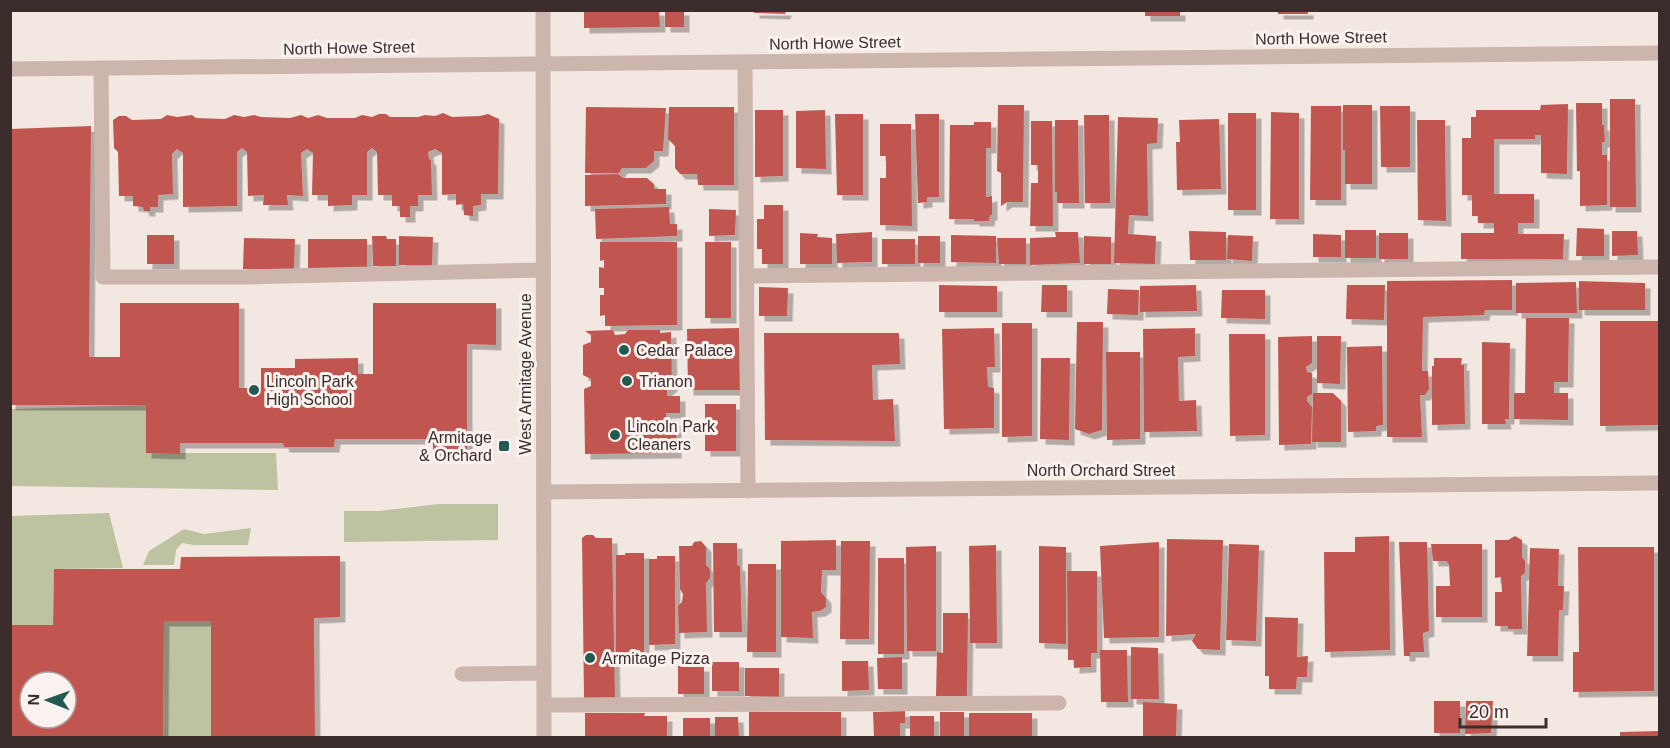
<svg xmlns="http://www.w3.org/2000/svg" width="1670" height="748" font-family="Arial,sans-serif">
  <defs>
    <filter id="shadow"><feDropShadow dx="5.5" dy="5.5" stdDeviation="0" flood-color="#0004"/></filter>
  </defs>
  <rect width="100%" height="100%" fill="#f3e7e1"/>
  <path fill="#bdc2a1" d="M146 405V453H276L278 490 11 486 10 409Z
    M439 504H498V540L344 542V511H379Z
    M109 513 123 568 54 569 53 625H11L10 516Z
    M251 528 248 545H194L182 543 176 550 174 565H143L149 551 184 529 204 534Z
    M164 621H211V737L163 738Z"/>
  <path fill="#c15751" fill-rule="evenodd" filter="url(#shadow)" d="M584 10H659L660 27 584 28Z
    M665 10H684V27H665Z
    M754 10H786L785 14 754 13Z
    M1145 10H1180V16H1145Z
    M1278 10H1308V14H1278Z
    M1610 99H1635L1636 207H1610Z
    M1576 103H1602V125H1604L1605 142H1602V155H1607V205L1580 206V171H1577Z
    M1568 104 1567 174 1541 173V135H1535V139H1494V194H1534V223H1518V234H1564L1563 259H1461V233H1494V223H1478V216H1472V195H1462V138H1471V117H1476V110H1540L1541 105Z
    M998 105H1024L1023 202H1007L1001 206V173L997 171Z
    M1343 105H1372V184H1345V150H1343Z
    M1311 106H1341V200H1310Z
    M1380 106H1410V167H1381Z
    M586 107 666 108 663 151H654V161L646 168H622L619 173H585Z
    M669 107H734V185H698L697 174H680L675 168V146L668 139Z
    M755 110H783V176L755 177Z
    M825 110 826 169 796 168V111Z
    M1271 112 1299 113V219H1270Z
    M443 113 452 117 480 116 488 114 499 119 498 194H481V205L473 206V216L464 215 463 204 456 205V194L442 195V153L435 149 428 152 429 159 431 160 432 195H418V206H410V217H400V206H392V195H378L377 152 372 148 367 152V195H352V205L328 206V195H312L313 153 307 149 301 153 303 196 287 195 288 205H263L264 195 248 196 247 152 242 148 237 152V206L183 207V153L177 149 172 154 173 194 158 195V207H150V211H144L143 207 133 206V196H119L118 152 114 148 113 120 119 116H126L132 120 161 119 167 115 177 117 192 115 196 118 225 119 234 115 244 117 254 115 261 117 290 118 301 115 308 118 318 115 327 118H355L362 115 372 117 379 114H386L390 117H418L425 115 435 116Z
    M1228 113H1256V210H1228Z
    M835 114H863V195H837Z
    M915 114H939V197H927V202L918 203Z
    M1084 115H1109L1110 203H1085Z
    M1118 117 1158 118 1157 143 1147 144 1148 216 1129 215 1128 234 1156 236 1155 264 1114 263Z
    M1219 119 1221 189 1177 190 1176 142H1180L1179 120Z
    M1055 120H1078L1079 203H1057V192H1055Z
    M1417 120H1445L1446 221 1418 220Z
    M1031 121H1052L1053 226H1030L1031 183H1038V165H1031Z
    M974 122H991V148H986V197L992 196V215H990L989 221H974V219H949L950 125H974Z
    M880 124H911L912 226 880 225V178H886V156H880Z
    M91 126 89 357H120V303H239V388H261V368H295V359L358 358V374H373V303H496V345L467 344V451H433V439H335L334 447H284L283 443H180V454L146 453V405H10V129Z
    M618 174 623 178H647L654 184V189H666V204L585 206V175Z
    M764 205H783V264H762V249H757V219H764Z
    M669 207 670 224H677V236L596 239 595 209Z
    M709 209 736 210 735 235 709 236Z
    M1577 228 1604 229V256H1576Z
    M1345 230H1376V258H1345Z
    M1189 231 1226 232V260H1190Z
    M1612 231H1637L1638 255 1612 256Z
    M872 232V262L837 263 836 234Z
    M1055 232H1078L1080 263 1030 265V238L1056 237Z
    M800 233 818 234 817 237 832 238V264H800Z
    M1379 233H1408V259H1379Z
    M1313 234 1341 235V257H1313Z
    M147 235H174V264H147Z
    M951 235 996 236V263L951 262Z
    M1228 235 1253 236 1252 261 1227 259Z
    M372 236H386L387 239H396V266H373Z
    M399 236 433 237 432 266 399 265Z
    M918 236H940V263H918Z
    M1084 236 1111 237V264H1084Z
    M244 238 295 239 294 270 243 269Z
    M997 238H1026V264H999Z
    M308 239H367V269H308Z
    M882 239H915V264H882Z
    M600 242H677V325L605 326V315L600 316V295H604V288H599V267L604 268V260L600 261Z
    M705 242H731V318H705Z
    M1512 280V310H1485L1484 315 1423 317 1422 371H1428L1429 389 1425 395H1420L1422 437H1387V281Z
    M1579 281 1645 283V310H1579Z
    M1576 282 1577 313H1516V283Z
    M939 285 997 286V312H939Z
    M1042 285H1067V312H1041Z
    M1196 285 1197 311 1140 312V286Z
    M1347 285H1385L1384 320 1346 319Z
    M759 287 788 288 787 316H759Z
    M1108 289 1139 290 1138 315 1107 314Z
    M1222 290H1265V319L1221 318Z
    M1526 318H1569L1568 382H1554V393H1568V420L1514 419V393H1525Z
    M1600 321H1659V425L1600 426Z
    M1077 322H1103L1102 430 1089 434 1075 429Z
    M1002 323H1032V436L1002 437Z
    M739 328 740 390H688L687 329Z
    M994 328 995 367H987L988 387 994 388V428L944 429 942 329Z
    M1195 328V356L1178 357 1179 401 1196 400 1197 431 1144 432 1143 329Z
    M613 330 615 335 625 334 628 330H660V333L671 332 672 386 667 390V396H680V413H666L667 420H676V453L585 454 584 389 591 386V379L583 375V345L591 342V335L585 331Z
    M764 333H899L900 364 872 365 873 400 893 399 895 441 765 440Z
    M1229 334H1265V435L1230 436Z
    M1312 336V363L1306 367 1307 372 1312 373V394L1307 397V401L1312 407 1311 444 1279 445 1278 337Z
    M1317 336H1341L1340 384 1317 383Z
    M1482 342 1510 343 1509 419H1505L1506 424H1482Z
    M1382 346 1383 425 1376 426V431L1348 432 1347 347Z
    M1106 352H1140V439L1107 440Z
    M1041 358H1070L1069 440 1040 439Z
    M1434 358H1462L1461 365H1464L1465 424 1432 425V366H1434Z
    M1313 393H1333L1341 401V442H1312Z
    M705 404H736V451H705Z
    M586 535H593L596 538H612L615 699H584L582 538Z
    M1389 536 1390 650 1325 652 1324 552H1355V537Z
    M1515 536 1522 540V557L1525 561V573L1521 576 1522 629H1508V626H1495V592H1502L1501 577 1495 578V540H1508Z
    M1167 539 1223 540 1220 650 1198 649 1192 641 1196 634 1166 636Z
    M836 540V570H822L821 592 826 598V607L820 611 812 612 813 638 781 637V541Z
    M701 541 706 547V565L710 569V578L706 583 707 632 679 633 678 606 682 602 683 594 680 589 679 546H692L694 542Z
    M841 541H870L869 639H840Z
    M1159 542V637L1104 638 1100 546Z
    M1399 542H1427L1429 631 1423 633 1424 652H1410V656H1404Z
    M713 543H737V565L740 566 742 632H714Z
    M1229 544 1259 545 1256 641 1226 640Z
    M1431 544H1482V617H1436V586H1450L1449 564 1446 561H1433Z
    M996 545 997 643H970L969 546Z
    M936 546V651H907L906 547Z
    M1039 546 1066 547V644L1039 643Z
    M1578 547H1654V691L1573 692V652H1579Z
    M1530 548 1559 549 1558 586H1564L1563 610H1559L1558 656H1527Z
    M625 553H644V658H616V555H625Z
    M340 556V617L314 618 315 738H211V621H164L163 738H10V625H53L54 569H180L181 557ZM30 682H66V718H30Z
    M657 556H675V644L649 645V559H657Z
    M878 558H904V654H878Z
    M748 564H776V652H747Z
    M1067 571H1097V653H1091V667L1074 668V660H1068Z
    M943 613H968L967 696H936L937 652 943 653Z
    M1265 617 1298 618 1297 657 1308 656 1307 677H1297L1296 689H1269V676H1265Z
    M1131 647 1158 648 1159 699H1131Z
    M1100 650H1127L1128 702H1101Z
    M902 657V689H878L877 658Z
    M842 661H868L869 690 842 691Z
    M712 662H739V691H712Z
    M678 666H704V694H678Z
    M745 668H779V697L745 696Z
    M1434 701H1460V733H1434Z
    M1466 701H1493L1491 733 1465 734Z
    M1143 702 1177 704 1176 738H1143Z
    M905 711V723H900V738H874L873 712Z
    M749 712H841V738H749Z
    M940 712H964V738H940Z
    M585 713H645L644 716H667V738H585Z
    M969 713H1032V738H969Z
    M910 716H934V738H910Z
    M715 717H738L739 738H715Z
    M683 718H710V738H683Z
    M1659 731V738H1620V732Z"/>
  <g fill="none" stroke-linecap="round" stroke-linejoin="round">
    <path stroke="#cbb5ad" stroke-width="15" d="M543 10 544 738
      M745 62 748 491
      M101 68 103 277H247L543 270
      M10 69 1660 53
      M747 276 1660 267
      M544 492 1660 483
      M462 674 544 673
      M544 705 1059 703"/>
  </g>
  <g fill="#225a53" stroke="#faf2ee" stroke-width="2">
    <circle cx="624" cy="350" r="6"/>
    <circle cx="627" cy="381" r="6"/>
    <circle cx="254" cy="390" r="6"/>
    <circle cx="615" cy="435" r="6"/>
    <rect x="498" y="440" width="12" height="12" rx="3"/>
    <circle cx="590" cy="658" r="6"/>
  </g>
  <g text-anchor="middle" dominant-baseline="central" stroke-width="6" stroke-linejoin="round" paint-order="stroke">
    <g font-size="16" fill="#3a2d2c" stroke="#faf2ee">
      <text transform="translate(1321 38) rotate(-1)">North Howe Street</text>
      <text transform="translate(835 43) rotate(-1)">North Howe Street</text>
      <text transform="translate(349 48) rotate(-1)">North Howe Street</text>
      <text transform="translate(525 374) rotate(-90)">West Armitage Avenue</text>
      <text x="1101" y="470">North Orchard Street</text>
    </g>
    <g font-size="16" fill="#3a2d2c" stroke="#faf2ee" text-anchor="start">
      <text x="636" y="350">Cedar Palace</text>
      <text x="266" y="381">Lincoln Park<tspan x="266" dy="18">High School</tspan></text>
      <text x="639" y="381">Trianon</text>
      <text x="627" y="426">Lincoln Park<tspan x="627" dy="18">Cleaners</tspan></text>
      <text x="492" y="437" text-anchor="end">Armitage<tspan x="492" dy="18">&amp; Orchard</tspan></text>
      <text x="602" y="658">Armitage Pizza</text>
    </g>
  </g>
  <rect width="1670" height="748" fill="none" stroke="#3a2d2c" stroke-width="24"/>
  <g transform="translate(48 700) rotate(271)"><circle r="28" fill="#faf2ee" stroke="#ada3a0" stroke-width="1.5"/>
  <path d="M0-4.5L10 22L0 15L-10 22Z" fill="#225a53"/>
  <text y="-9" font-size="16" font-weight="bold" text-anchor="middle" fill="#3a2d2c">N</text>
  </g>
  <path d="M1460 718v9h86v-9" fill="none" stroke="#3a2d2c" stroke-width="3"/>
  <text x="1469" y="718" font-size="18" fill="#3a2d2c" stroke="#faf2ee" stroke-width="4.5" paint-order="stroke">20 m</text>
</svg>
